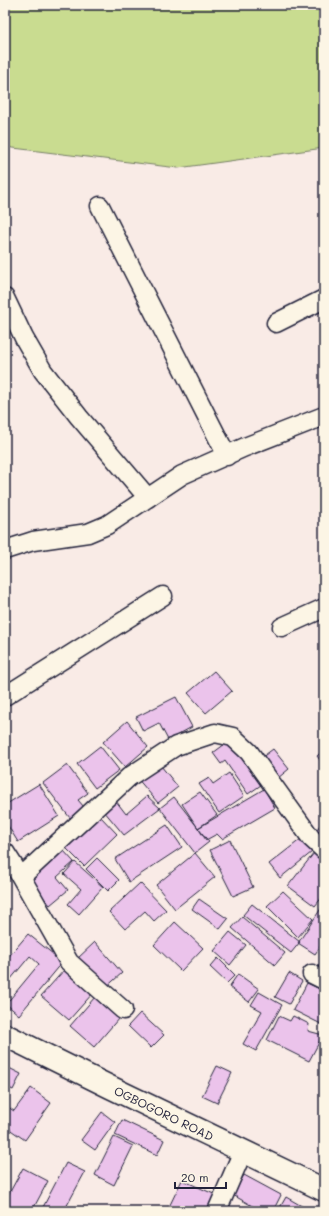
<svg xmlns="http://www.w3.org/2000/svg" width="329" height="1216" font-family="Mali,sans-serif">
  <rect width="100%" height="100%" fill="#f9ebe6"/>
  <filter id="ink" filterUnits="userSpaceOnUse"><feTurbulence type="fractalNoise" baseFrequency=".025" numOctaves="2"/><feDisplacementMap in="SourceGraphic" scale="8" xChannelSelector="R" yChannelSelector="G"/><feConvolveMatrix kernelMatrix="1 2 1 2 8 2 1 2 1" color-interpolation-filters="sRGB"/></filter>
  <g filter="url(#ink)">
    <path fill="#c9dc90" stroke="#767f66" d="M5 5H324V148L178 168 5 147Z"/>
    <path fill="#ebc3eb" stroke="#22223b" d="M214 671 232 691 206 713 188 693Z
      M176 697 192 727 168 740 159 723 143 731 136 717Z
      M127 721 148 747 125 767 103 742Z
      M229 741 261 785 248 794 225 761 221 764 213 753Z
      M100 746 119 770 95 788 77 764Z
      M273 749 289 769 278 778 261 758Z
      M324 750V765L317 756Z
      M157 761 178 787 158 803 137 778Z
      M67 765 88 793 78 800 84 807 70 818 43 783Z
      M229 773 244 796 219 813 199 784 209 778 213 784Z
      M39 784 59 816 18 842 5 821V805Z
      M264 789 275 808 222 839 217 834 206 840 198 828Z
      M200 792 217 815 198 828 182 804Z
      M147 796 160 808 124 835 104 811 116 801 126 814Z
      M174 797 209 842 195 853 160 808Z
      M100 816 117 834 84 866 66 848Z
      M324 820V841L314 833Z
      M167 825 182 847 129 882 115 859Z
      M301 839 312 852 280 878 269 864Z
      M230 840 253 887 233 896 210 850Z
      M63 850 74 862 57 877 68 890 50 905 28 879Z
      M195 853 215 877 175 909 156 885Z
      M314 853 324 861V895L315 906 288 886Z
      M97 858 119 880 108 891 86 869Z
      M75 862 103 887 79 914 68 904 81 889 64 874Z
      M140 883 166 910 154 921 145 911 125 929 109 912Z
      M283 891 313 919 298 937 267 906Z
      M199 899 228 919 220 929 192 909Z
      M252 904 300 942 291 953 243 915Z
      M324 904V941L315 954 298 943Z
      M242 917 285 953 275 965 232 928Z
      M175 922 203 948 181 971 154 945Z
      M230 932 246 945 230 965 214 951Z
      M28 934 63 962 19 1015 6 1004 39 964 30 956 5 986V961Z
      M95 942 122 973 104 989 77 959Z
      M218 958 235 975 227 983 210 967Z
      M65 969 93 993 69 1020 41 996Z
      M289 973 302 981 289 1004 275 997Z
      M238 974 259 989 249 1002 229 987Z
      M307 983 324 991V1022L323 1025 293 1010Z
      M259 992 282 1005 256 1051 243 1044 262 1011 251 1005Z
      M95 997 119 1018 94 1047 70 1026Z
      M140 1013 164 1035 151 1048 128 1026Z
      M279 1016 290 1021 293 1016 309 1024 308 1031 323 1035 309 1061 267 1040Z
      M5 1066 21 1074 13 1090 5 1086Z
      M217 1066 232 1073 217 1103 202 1096Z
      M31 1088 51 1103 25 1140 5 1126V1105L14 1111Z
      M102 1112 115 1122 95 1150 81 1140Z
      M122 1120 164 1140 157 1155 115 1135Z
      M114 1137 133 1146 114 1185 95 1175Z
      M66 1163 85 1172 64 1211H41Z
      M23 1168 48 1181 32 1211H5V1201Z
      M244 1175 281 1195 273 1211H261L233 1195Z
      M182 1180 216 1195 209 1211H167Z
      M286 1197 305 1208 303 1211H278Z"/>
    <g fill="none" stroke-linecap="round" stroke-linejoin="round">
      <defs>
        <path id="street" d="M100 206 227 456
          M5 298 24 338 43 371 79 417 148 498
          M276 323 324 299
          M5 550 33 541 88 533 107 525 182 475 245 447 324 416
          M282 627 324 608
          M5 696 163 596
          M5 852 21 877 69 962 123 1010
          M21 877 129 777 176 746 215 733 233 737 249 752 311 838 324 850
          M312 974 324 980
          M217 1211 243 1151"/>
        <path id="secondary" d="M5 1035 110 1087 324 1190"/>
      </defs>
      <use href="#street" stroke="#22223b" stroke-width="21"/>
      <use href="#secondary" stroke="#22223b" stroke-width="25"/>
      <use href="#street" stroke="#fcf5e5" stroke-width="18"/>
      <use href="#secondary" stroke="#fcf5e5" stroke-width="22"/>
    </g>
  </g>
  <g text-anchor="middle" dominant-baseline="central" stroke-width="3" stroke-linejoin="round" paint-order="stroke">
    <g font-size="12" fill="#22223b" stroke="#fcf5e5">
      <text transform="translate(164 1113) rotate(26)">OGBOGORO ROAD</text>
    </g>
  </g>
  <rect width="329" height="1216" fill="none" stroke="#fcf5e5" stroke-width="20"/>
  <rect x="10" y="10" width="309" height="1196" fill="none" stroke="#22223b" stroke-width="1.5" filter="url(#ink)"/>
  <path d="M175 1182v6h51v-6" fill="none" stroke="#22223b" stroke-width="2"/>
  <text x="181" y="1182" font-size="12" fill="#22223b" stroke="#fcf5e5" stroke-width="3" paint-order="stroke">20 m</text>
</svg>
